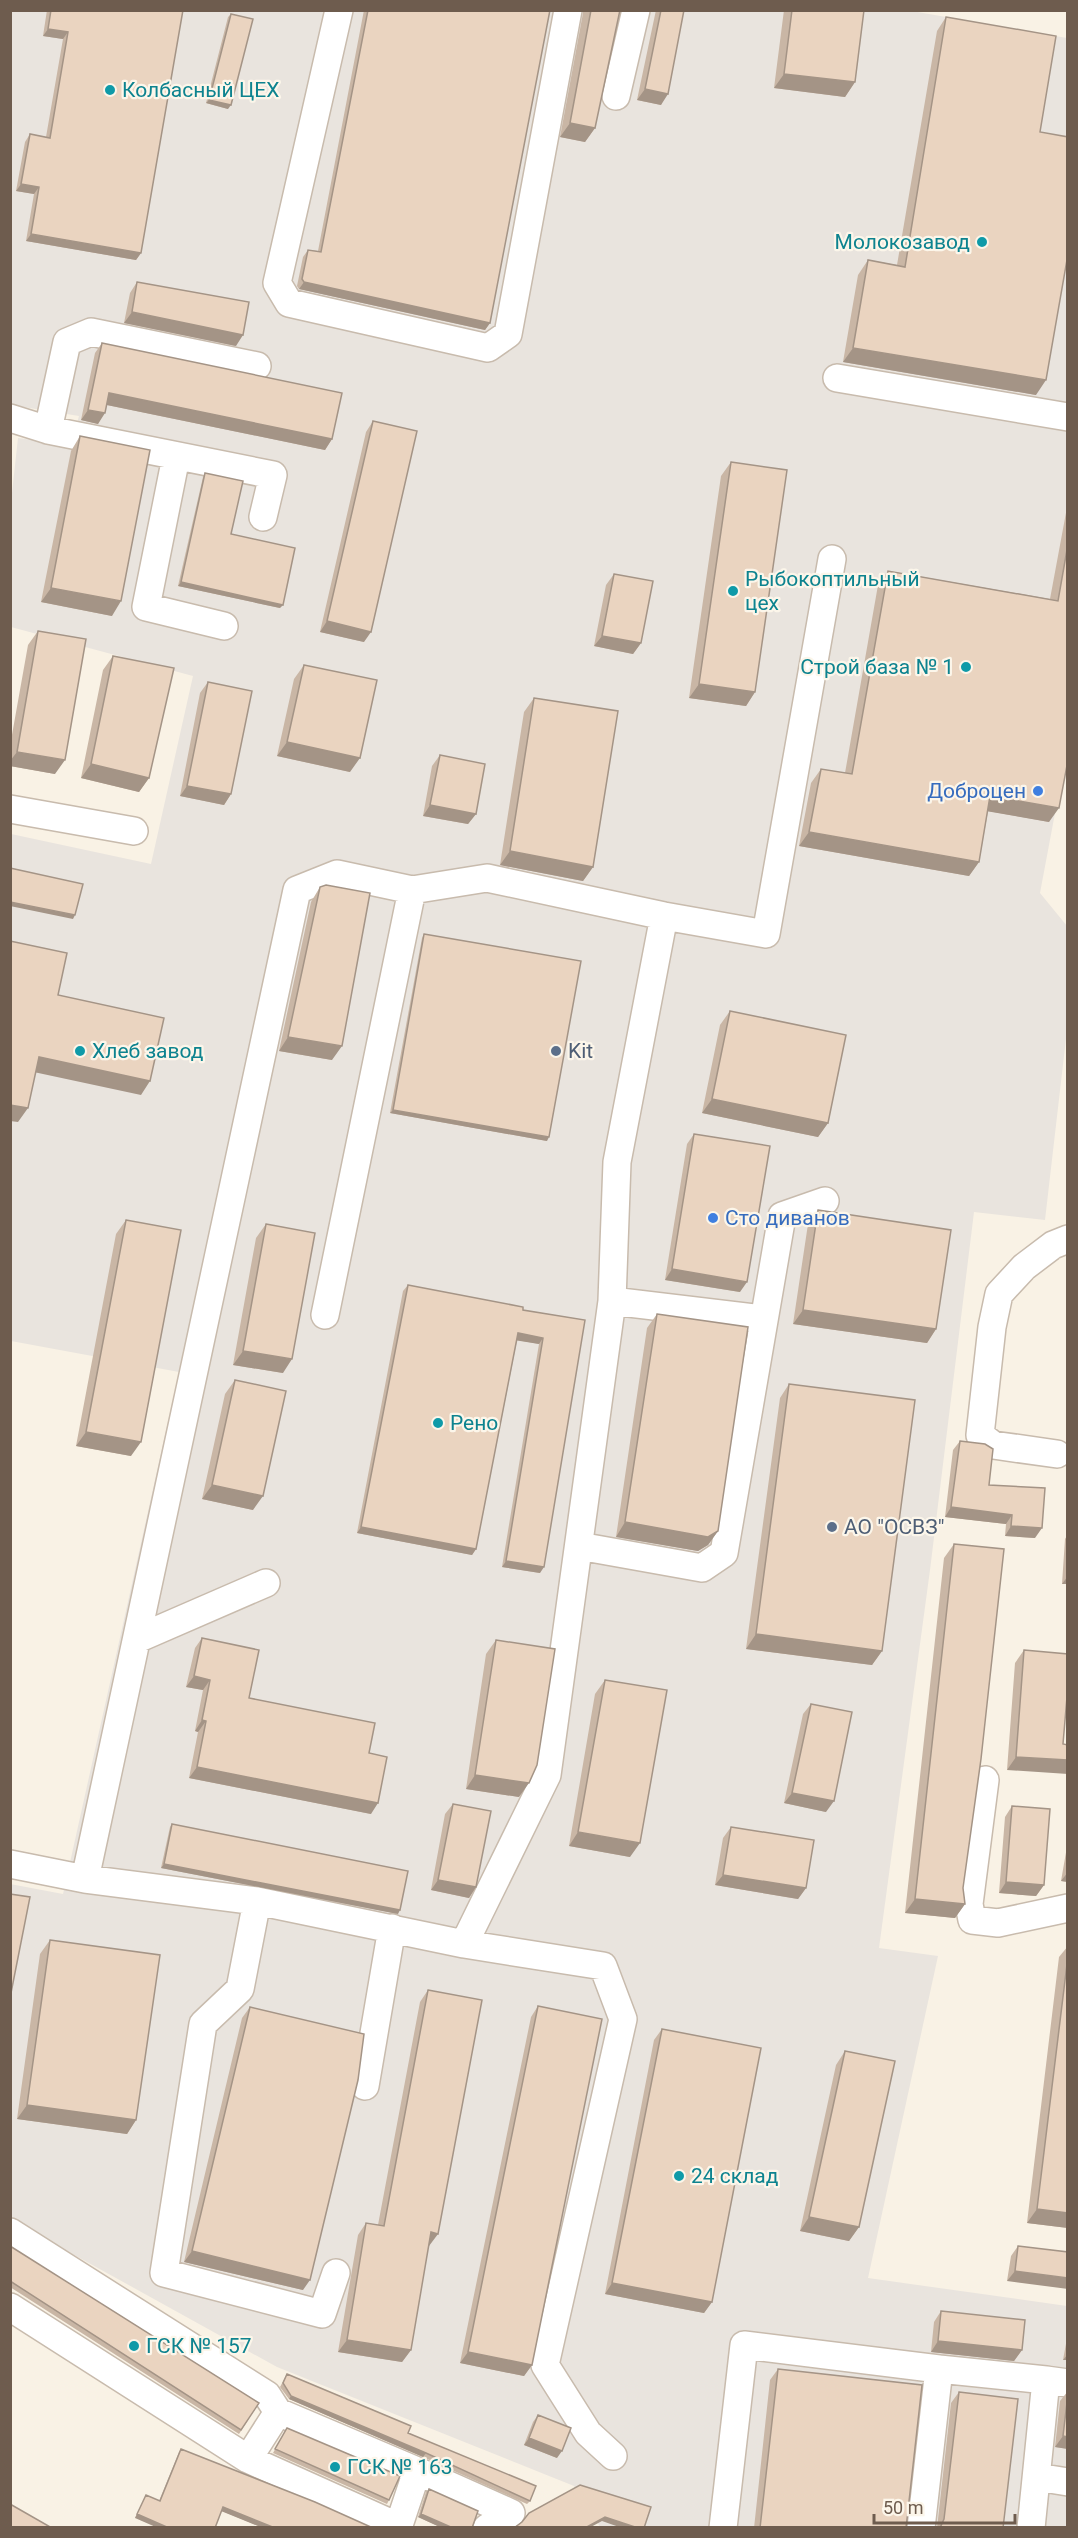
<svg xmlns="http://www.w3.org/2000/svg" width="1078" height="2538" font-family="Roboto,sans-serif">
  <rect width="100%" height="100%" fill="#f9f2e5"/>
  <path fill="#e9e4de" d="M906 10 1067 38 1068 744 1040 893 1067 926V1030L1045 1220 974 1212 930 1570 879 1948 938 1956 868 2278 1067 2306V2527H600L574 2486 277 2367 11 2220 10 1884 63 1894 179 1372 11 1341V834L151 864 193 676 11 627 10 511 18 438 71 445 79 416 11 405V11Z"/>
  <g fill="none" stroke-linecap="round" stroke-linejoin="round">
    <defs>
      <path id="minor" d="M339 10 277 283 289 303 488 348 508 334 568 10
        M616 96 636 10
        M837 378 1068 417
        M10 418 48 430 273 475 263 517
        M48 430 67 342 91 332 257 366
        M176 457 146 607 224 626
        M10 809 134 831
        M612 1301 764 1319
        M325 1315 412 890 487 878 664 916 766 934 832 559
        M1057 1454 993 1445 980 1435 992 1327 999 1294 1024 1267 1053 1245 1068 1239
        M579 1546 702 1568 724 1553 782 1216 825 1201
        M137 1639 266 1583
        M985 1780 969 1904 972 1920 998 1923 1068 1908
        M10 1864 85 1879 257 1901 464 1944 603 1966 623 2019 545 2365 588 2433 613 2456
        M85 1879 297 890 337 874 412 890
        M257 1901 240 1989 203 2024 164 2273 322 2314 336 2273
        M464 1944 547 1775 612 1301 617 1162 664 916
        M365 2086 392 1928
        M10 2232 267 2395 278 2412 417 2471 511 2513 487 2528
        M10 2307 248 2459 397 2526
        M248 2459 278 2412
        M1037 2477 1068 2482
        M398 2528 417 2471
        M723 2528 744 2345 939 2369
        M921 2528 939 2369 1046 2380
        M1031 2528 1046 2380 1068 2383"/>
    </defs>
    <use href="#minor" stroke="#c8bbad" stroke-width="30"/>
    <use href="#minor" stroke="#fff" stroke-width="27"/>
  </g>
  <path fill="#c9b6a5" d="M47 10H183L141 253 136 260 26 241 34 194 16 191 25 142 30 134 46 137 63 39 43 36Z
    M364 10H550L490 323 485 330 299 289 297 286 303 257 308 250 318 251Z
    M583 10H620L595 128 585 142 560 137 583 13Z
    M656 10H684L661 105 637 100Z
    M784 10H864L855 82 845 97 774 88Z
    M231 14 228 109 206 103 228 17Z
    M946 17 1036 395 843 362 858 275 868 260 897 265 937 31Z
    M137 282 236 346 124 323 130 293Z
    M102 343 332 439 325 450 107 405 98 424 81 420 95 353Z
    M373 421 364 642 320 632 366 432Z
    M80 436 112 616 41 602 71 451Z
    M731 462 755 692 746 706 689 698 721 476Z
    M205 473 231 534 280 608 178 586 203 477Z
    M1068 502V760L1049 822 988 811 979 862 969 876 799 846 811 783 821 769 845 773 878 585 888 571 1050 599Z
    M614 574 641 643 633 654 594 646 606 585Z
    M38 631 55 774 10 766V746L28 645Z
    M113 656 149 778 139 792 81 778 103 670Z
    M304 665 350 772 277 756 294 679Z
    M208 682 231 794 224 805 180 796 200 693Z
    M534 698 593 867 583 881 500 865 524 712Z
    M440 755 476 814 468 824 423 816 432 766Z
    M320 887 332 1060 279 1051 311 902Z
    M424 934 547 1141 390 1113 422 938Z
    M730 1011 828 1123 818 1137 702 1113 720 1025Z
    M694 1134 740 1292 665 1280 687 1144Z
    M818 1210 936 1329 927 1343 793 1324 808 1224Z
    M126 1220 131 1456 76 1446 116 1234Z
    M266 1224 283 1373 233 1365 256 1238Z
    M408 1285 523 1310 585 1320 540 1573 502 1567 539 1344 517 1340 476 1549 472 1555 357 1533 403 1291Z
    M657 1314 718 1531 708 1545 698 1551 616 1537 647 1328Z
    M235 1380 253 1510 202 1499 225 1394Z
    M789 1384 882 1651 872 1665 746 1649 780 1398Z
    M960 1441 989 1485 1035 1538 1005 1536 1006 1524 945 1517 953 1450Z
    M1068 1534V1584H1062L1065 1539Z
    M954 1544 963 1888 965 1904 955 1918 905 1913 944 1558Z
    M202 1638 249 1698 369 1753 371 1814 189 1778 198 1732 195 1731 203 1690 186 1687 195 1648Z
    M496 1640 519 1797 466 1789 486 1654Z
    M1024 1650 1063 1744 1007 1770 1015 1663Z
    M605 1680 630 1857 569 1846 595 1694Z
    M811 1704 826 1812 784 1803 803 1714Z
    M453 1804 476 1887 469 1898 431 1890 445 1814Z
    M1012 1806 1044 1885 1036 1896 999 1893 1005 1817Z
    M172 1824 398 1914 161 1868 170 1827Z
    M731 1827 806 1888 798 1899 715 1885 723 1838Z
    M1068 1841V1882L1061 1881Z
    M50 1940 136 2120 127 2134 17 2119 40 1954Z
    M1068 1946V2228L1027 2223 1059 1957Z
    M428 1990 429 2246 428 2245 411 2350 402 2362 338 2352 358 2235 366 2223 378 2225 420 2002Z
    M538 2006 532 2365 524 2376 460 2363 531 2017Z
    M250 2007 303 2290 184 2262 242 2018Z
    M662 2029 712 2302 704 2313 605 2294 654 2040Z
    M845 2051 859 2227 849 2241 800 2231 836 2065Z
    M10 2246 259 2403 239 2434 10 2287Z
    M1018 2246 1068 2252 1007 2281 1011 2256Z
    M941 2311 1022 2350 1014 2361 931 2352 934 2322Z
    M1068 2333V2360H1063Z
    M778 2369 906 2528H754L770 2380Z
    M287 2374 408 2433 530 2501 527 2504 423 2457 289 2399 280 2387Z
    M1068 2391V2449L1055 2447 1060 2401Z
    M959 2392 1003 2528H937L951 2403Z
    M538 2415 557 2458 524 2445 533 2422Z
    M287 2428 389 2500 387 2504 273 2453Z
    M181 2449 373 2528H263L222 2511 135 2518 146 2495 159 2501 179 2452Z
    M429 2489 472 2528H442L418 2517 426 2492Z"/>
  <path fill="#a49486" d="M48 29 68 32 63 39 43 36Z
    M784 74 855 82 845 97 774 88Z
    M645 89 668 94 661 105 637 100Z
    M209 100 231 105 228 109 206 103Z
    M570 123 595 128 585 142 560 137Z
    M21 184 39 187 34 194 16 191Z
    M31 234 141 253 136 260 26 241Z
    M304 282 490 323 485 330 299 289Z
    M132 312 243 335 236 346 124 323Z
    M853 348 1046 380 1036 395 843 362Z
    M109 393 332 439 325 450 102 404Z
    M88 410 105 413 98 424 81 420Z
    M181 582 283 605 280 608 178 586Z
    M51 588 121 601 112 616 41 602Z
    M327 621 371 632 364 642 320 632Z
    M602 636 641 643 633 654 594 646Z
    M699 684 755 692 746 706 689 698Z
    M287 742 360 758 350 772 277 756Z
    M17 752 65 760 55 774 10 766V761Z
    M91 764 149 778 139 792 81 778Z
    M187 786 231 794 224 805 180 796Z
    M990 796 1059 808 1049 822 980 810Z
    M430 805 476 814 468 824 423 816Z
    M809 832 979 862 969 876 799 846Z
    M510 851 593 867 583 881 500 865Z
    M10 902 75 915 73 919 10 906Z
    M288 1037 342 1046 332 1060 279 1051Z
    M39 1057 150 1081 141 1095 29 1071Z
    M712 1099 828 1123 818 1137 702 1113Z
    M10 1105 28 1108 18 1122 10 1121Z
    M393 1110 549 1137 547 1141 390 1113Z
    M672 1269 747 1282 740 1292 665 1280Z
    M803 1310 936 1329 927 1343 793 1324Z
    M518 1333 543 1338 539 1344 514 1340Z
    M243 1351 292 1359 283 1373 233 1365Z
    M86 1432 141 1442 131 1456 76 1446Z
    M212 1485 263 1496 253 1510 202 1499Z
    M951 1507 1012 1515 1006 1524 945 1517Z
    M625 1522 718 1531 708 1545 698 1551 616 1537Z
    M1011 1526 1042 1528 1035 1538 1005 1536Z
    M361 1527 476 1549 472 1555 357 1533Z
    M506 1561 544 1567 540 1573 502 1567Z
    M1068 1576V1584H1062Z
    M756 1634 882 1651 872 1665 746 1649Z
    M194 1676 210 1680 203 1690 186 1687Z
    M202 1720 206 1721 198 1732 195 1731Z
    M1016 1757 1068 1760V1774L1007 1770Z
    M197 1767 378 1803 371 1814 189 1778Z
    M475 1775 529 1783 519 1797 466 1789Z
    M792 1793 834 1801 826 1812 784 1803Z
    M578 1832 640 1843 630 1857 569 1846Z
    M164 1864 400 1910 398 1914 161 1868Z
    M1068 1872V1882L1061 1881Z
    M723 1875 806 1888 798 1899 715 1885Z
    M438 1880 476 1887 469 1898 431 1890Z
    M1006 1882 1044 1885 1036 1896 999 1893Z
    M915 1899 965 1904 955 1918 905 1913Z
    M27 2105 136 2120 127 2134 17 2119Z
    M1037 2209 1068 2213V2228L1027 2223Z
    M809 2217 859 2227 849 2241 800 2231Z
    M431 2232 438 2234 429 2246 422 2244Z
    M192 2251 310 2280 303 2290 184 2262Z
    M1015 2271 1068 2278V2289L1007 2281Z
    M612 2283 712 2302 704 2313 605 2294Z
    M347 2340 411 2350 402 2362 338 2352Z
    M938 2341 1022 2350 1014 2361 931 2352Z
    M468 2352 532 2365 524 2376 460 2363Z
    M1068 2354V2360H1063Z
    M291 2396 426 2453 423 2457 289 2399Z
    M1063 2436 1068 2437V2449L1055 2447Z
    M529 2438 562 2451 557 2458 524 2445Z
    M223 2507 275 2528H263L221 2511Z
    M137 2514 169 2528H158L135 2518Z
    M421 2514 453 2528H442L418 2517Z
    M605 2517 638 2528H622L602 2521 589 2528H585Z"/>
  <path fill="#ead4c0" stroke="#a49486" stroke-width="1.5" d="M51 10H183L141 253 31 234 39 187 21 184 30 134 50 138 68 32 48 29Z
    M368 10H550L490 323 304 282 302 279 308 250 321 252Z
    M591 10H620L595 128 570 123Z
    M661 10H684L668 94 645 89Z
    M792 10H864L855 82 784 74Z
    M231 14 253 19 231 105 209 100Z
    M946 17 1056 36 1040 132 1068 137V254L1046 380 853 348 868 260 905 267Z
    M137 282 249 302 243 335 132 312Z
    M102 343 342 393 332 439 109 393 105 413 88 410Z
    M373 421 417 431 371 632 327 621Z
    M80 436 150 450 121 601 51 588Z
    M731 462 787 470 755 692 699 684Z
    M205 473 243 481 231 534 295 548 283 605 181 582Z
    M1068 544V760L1059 808 990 796 979 862 809 832 821 769 852 774 888 571 1058 601Z
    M614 574 653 581 641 643 602 636Z
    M38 631 86 639 65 760 17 752Z
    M113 656 174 668 149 778 91 764Z
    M304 665 377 680 360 758 287 742Z
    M208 682 252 691 231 794 187 786Z
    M534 698 618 711 593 867 510 851Z
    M440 755 485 764 476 814 430 805Z
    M10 868 83 884 75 915 10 902Z
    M326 885 370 893 342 1046 288 1037 320 887Z
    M424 934 581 961 549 1137 393 1110Z
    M10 941 67 953 58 995 164 1018 150 1081 39 1057 28 1108 10 1105Z
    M730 1011 846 1035 828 1123 712 1099Z
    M694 1134 770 1146 747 1282 672 1269Z
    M818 1210 951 1230 936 1329 803 1310Z
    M126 1220 181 1230 141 1442 86 1432Z
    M266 1224 315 1233 292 1359 243 1351Z
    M408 1285 523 1307V1310L585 1320 544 1567 506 1561 543 1338 518 1333 476 1549 361 1527Z
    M657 1314 748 1327 718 1531 708 1537 625 1522Z
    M235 1380 286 1391 263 1496 212 1485Z
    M789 1384 915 1400 882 1651 756 1634Z
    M960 1441 985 1444 993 1449 989 1485 1045 1488 1042 1528 1011 1526 1012 1515 951 1507Z
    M954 1544 1004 1549 981 1759 963 1888 965 1904 915 1899Z
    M202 1638 259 1650 249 1698 375 1723 369 1753 387 1757 378 1803 197 1767 206 1721 202 1720 210 1680 194 1676Z
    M496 1640 555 1649 537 1765 529 1783 475 1775Z
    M1024 1650 1068 1654V1685L1063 1744 1068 1745V1760L1016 1757Z
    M605 1680 667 1690 640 1843 578 1832Z
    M811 1704 852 1712 834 1801 792 1793Z
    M453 1804 491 1811 476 1887 438 1880Z
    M1012 1806 1050 1809 1044 1885 1006 1882Z
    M172 1824 408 1871 400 1910 164 1864Z
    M731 1827 814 1840 806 1888 723 1875Z
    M10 1894 30 1897 10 1998Z
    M50 1940 160 1955 136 2120 27 2105Z
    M1068 1956V2213L1037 2209Z
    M428 1990 482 2000 438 2234 431 2232 411 2350 347 2340 366 2223 384 2226Z
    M538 2006 602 2019 532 2365 468 2352Z
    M250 2007 364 2034 358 2080 310 2280 192 2251Z
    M662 2029 761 2048 712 2302 612 2283Z
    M845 2051 895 2061 859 2227 809 2217Z
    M10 2246 259 2403 241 2430 10 2281Z
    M1018 2246 1068 2252V2278L1015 2271Z
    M941 2311 1025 2320 1022 2350 938 2341Z
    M778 2369 922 2385 906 2528H760Z
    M287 2374 411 2426 408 2433 536 2486 530 2501 426 2453 291 2396 283 2383Z
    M959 2392 1018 2399 1003 2528H940L944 2519Z
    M1068 2394V2437L1063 2436Z
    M538 2415 571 2428 562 2451 529 2438Z
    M287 2428 400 2476 389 2500 275 2449Z
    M181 2449 315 2502 373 2528H275L223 2507 215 2528H169L137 2514 146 2495 160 2501Z
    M580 2485 651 2507 644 2528H638L605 2517 585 2528H514L522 2522 529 2513Z
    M429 2489 478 2511 472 2528H453L421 2514Z
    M10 2504 52 2528H10Z"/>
  <g fill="#0f9aa8" stroke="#fcf6ea" stroke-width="2">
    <circle cx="110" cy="90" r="6"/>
    <circle cx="982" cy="242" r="6"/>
    <circle cx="733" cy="591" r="6"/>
    <circle cx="966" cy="667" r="6"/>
    <circle cx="80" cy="1051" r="6"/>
    <circle cx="438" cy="1423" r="6"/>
    <circle cx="679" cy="2176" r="6"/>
    <circle cx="134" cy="2346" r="6"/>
    <circle cx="335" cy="2467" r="6"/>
  </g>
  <g fill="#3f7fe0" stroke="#fcf6ea" stroke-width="2">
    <circle cx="1038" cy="791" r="6"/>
    <circle cx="713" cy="1218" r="6"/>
  </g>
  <g fill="#5c6f8a" stroke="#fcf6ea" stroke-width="2">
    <circle cx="556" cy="1051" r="6"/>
    <circle cx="832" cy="1527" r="6"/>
  </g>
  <g text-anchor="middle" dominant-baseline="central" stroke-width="4.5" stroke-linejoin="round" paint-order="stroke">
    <g font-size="21" fill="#0d838f" stroke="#fcf6ea" text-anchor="start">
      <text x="122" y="90">Колбасный ЦЕХ</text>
      <text x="970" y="242" text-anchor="end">Молокозавод</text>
      <text x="745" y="579">Рыбокоптильный<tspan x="745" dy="24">цех</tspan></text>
      <text x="954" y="667" text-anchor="end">Строй база № 1</text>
      <text x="92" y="1051">Хлеб завод</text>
      <text x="450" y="1423">Рено</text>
      <text x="691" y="2176">24 склад</text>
      <text x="146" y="2346">ГСК № 157</text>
      <text x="347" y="2467">ГСК № 163</text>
    </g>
    <g font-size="21" fill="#366cbe" stroke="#fcf6ea" text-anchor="end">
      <text x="1026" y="791">Доброцен</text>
      <text x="725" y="1218" text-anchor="start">Сто диванов</text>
    </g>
    <g font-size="21" fill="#4e5e75" stroke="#fcf6ea" text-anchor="start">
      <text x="568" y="1051">Kit</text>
      <text x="844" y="1527">АО "ОСВЗ"</text>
    </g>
  </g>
  <rect width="1078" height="2538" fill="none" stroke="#6e5c4e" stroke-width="24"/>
  <path d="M874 2514v9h141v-9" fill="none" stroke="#6e5c4e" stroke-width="3"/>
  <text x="883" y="2514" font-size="18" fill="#6e5c4e" stroke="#fcf6ea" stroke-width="4.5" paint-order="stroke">50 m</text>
</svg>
